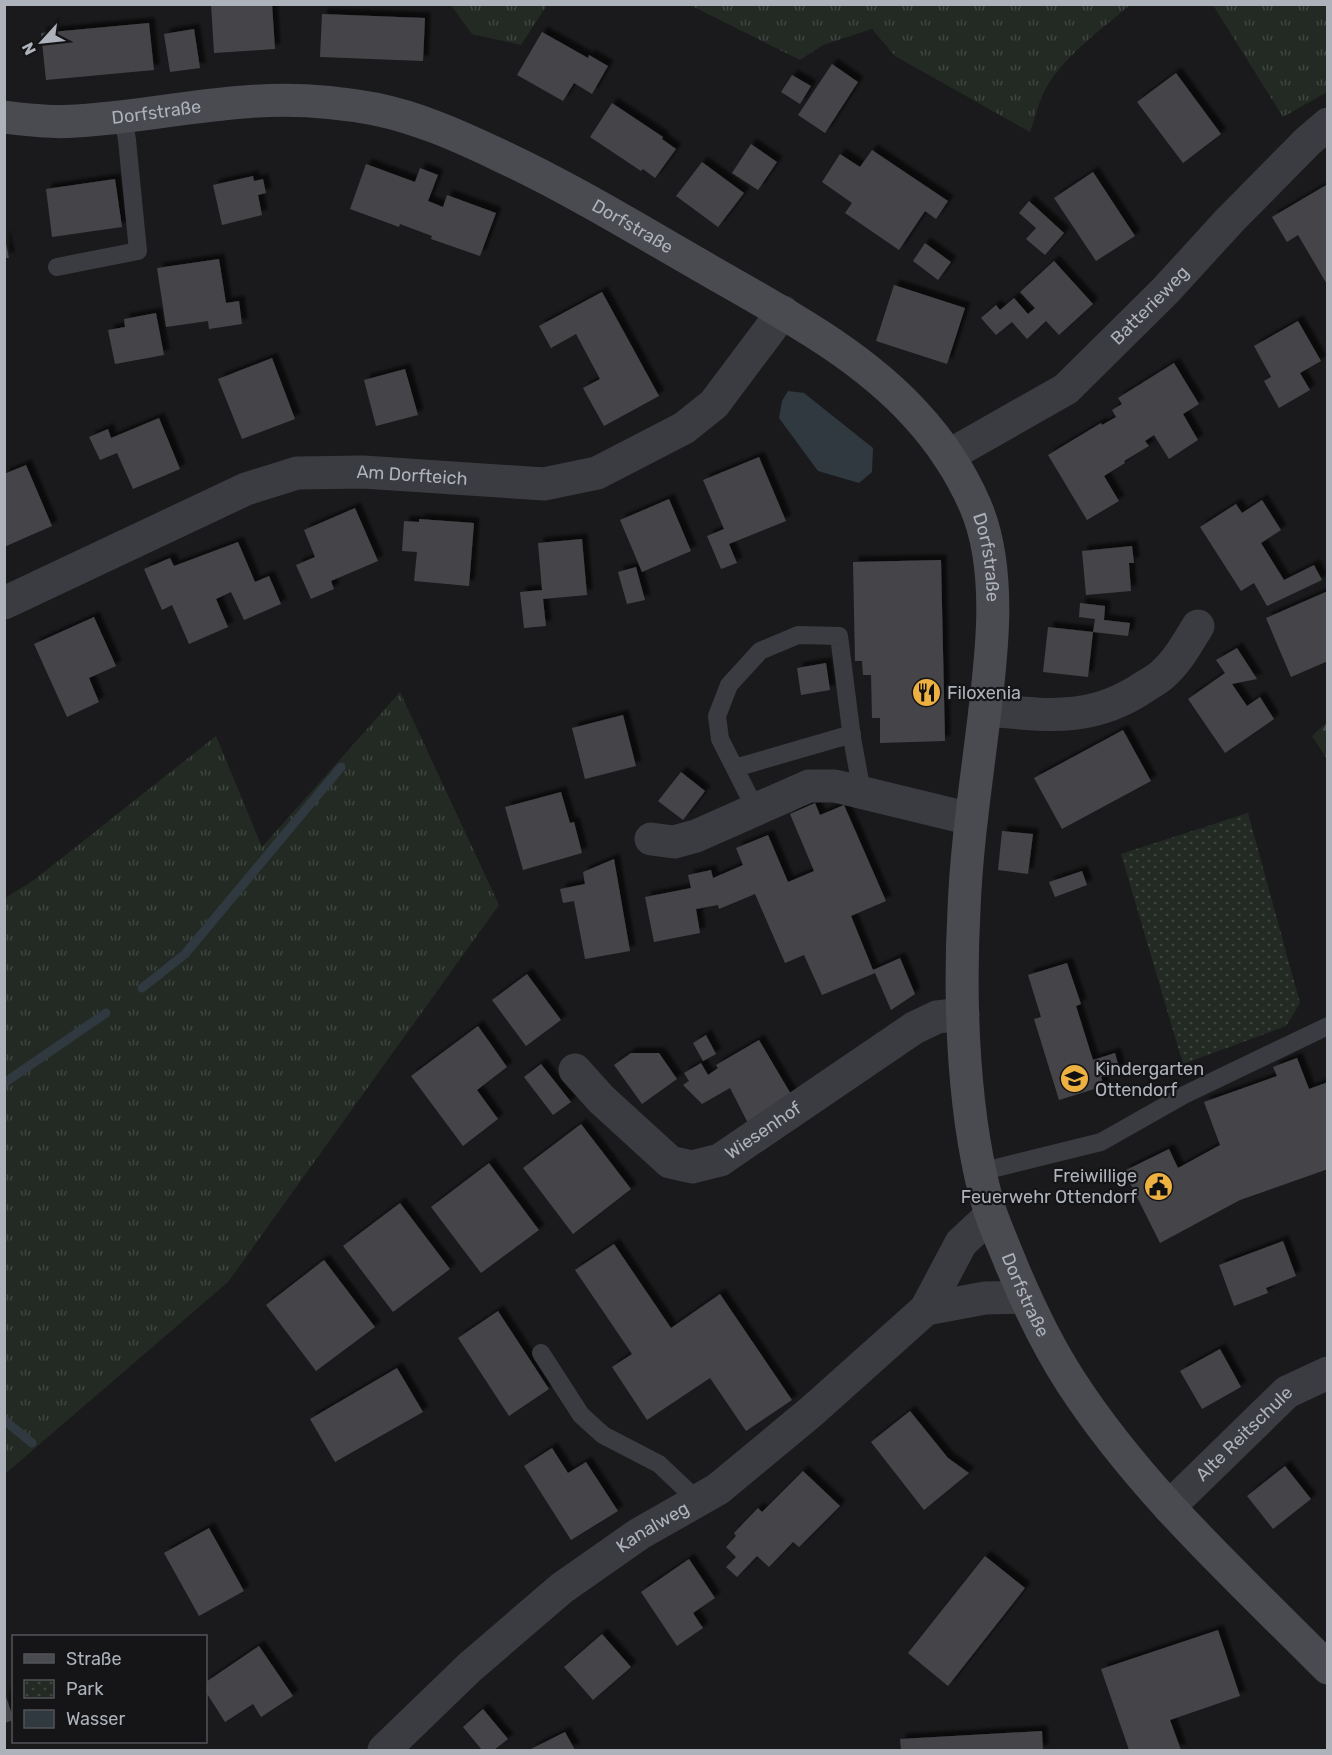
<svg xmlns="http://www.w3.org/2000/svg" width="1332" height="1755" font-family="Rubik,sans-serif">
  <defs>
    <pattern id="grass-tufts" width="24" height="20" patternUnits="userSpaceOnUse" patternTransform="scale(1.5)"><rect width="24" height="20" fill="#222a23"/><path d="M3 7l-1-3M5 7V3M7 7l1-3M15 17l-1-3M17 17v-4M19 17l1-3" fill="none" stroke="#3f4641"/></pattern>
    <pattern id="forest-firs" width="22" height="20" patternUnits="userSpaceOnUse" patternTransform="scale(1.5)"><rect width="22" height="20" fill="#222a23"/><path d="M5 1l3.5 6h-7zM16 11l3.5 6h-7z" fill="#3f4641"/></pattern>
    <pattern id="park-dots" width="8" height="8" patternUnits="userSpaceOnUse" patternTransform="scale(1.5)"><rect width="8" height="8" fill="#222a23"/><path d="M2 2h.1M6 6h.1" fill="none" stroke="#3f4641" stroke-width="1.8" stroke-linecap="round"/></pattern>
    <filter id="shadow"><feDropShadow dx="5.5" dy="-5.5" stdDeviation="1.5" flood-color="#0009"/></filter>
  </defs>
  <rect width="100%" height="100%" fill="#1a1a1c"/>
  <path fill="url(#grass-tufts)" d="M451 5H547L521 45 472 34Z
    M690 5H1130C1102 29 1061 58 1044 92 1038 104 1035 119 1030 132L895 56 872 29 823 45 800 60Z
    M1213 5H1327V92L1283 117Z
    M400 692 499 905 228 1282 5 1474V898L34 880 216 736 262 847Z"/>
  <path fill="url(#forest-firs)" d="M1327 722V759L1312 736Z"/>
  <path fill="url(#park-dots)" d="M1248 813 1300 1003 1286 1026 1183 1064 1121 854Z"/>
  <path fill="#303940" d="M788 391 804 393 873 448 872 472 859 483 818 471 779 418 782 401Z"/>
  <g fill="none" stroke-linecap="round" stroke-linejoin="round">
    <path stroke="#303940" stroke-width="9" d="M142 988 185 954 341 767
      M4 1083 106 1013
      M4 1420 32 1443"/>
  </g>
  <path fill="#444549" filter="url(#shadow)" d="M211 4H272L275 49 214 53Z
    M322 14 425 18 423 61 320 57Z
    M149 23 154 70 46 80 41 33Z
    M194 29 200 68 170 72 164 34Z
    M542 32 588 58 589 55 608 66 592 94 574 83 563 101 517 75Z
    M832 64 858 82 825 133 798 115Z
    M1176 73 1221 134 1183 163 1137 102Z
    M792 75 811 86 800 104 781 92Z
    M612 103 663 137 662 139 676 149 655 178 643 169 641 171 590 137Z
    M751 144 777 162 758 190 732 173Z
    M872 150 948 201 936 219 925 211 899 250 845 213 852 203 822 182 840 154 860 167Z
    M702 162 744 193 718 227 676 196Z
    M366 164 415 182 420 168 438 175 428 201 443 207 447 195 496 213 480 256 431 239 432 236 400 224 399 227 350 209Z
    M1093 172 1135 236 1096 261 1054 198Z
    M253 176 254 181 263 179 266 193 258 195 262 215 222 225 213 185Z
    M115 179 122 227 52 237 46 189Z
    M1328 184V286L1298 235 1287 242 1272 217Z
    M1029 201 1064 233 1045 255 1026 239 1036 228 1019 213Z
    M4 234 9 258H4Z
    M925 243 951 262 938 280 913 261Z
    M219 259 226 303 239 301 242 324 209 329 208 321 166 327 157 268Z
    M1054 261 1093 304 1059 335 1046 321 1027 339 1012 322 996 335 981 318 996 305 1000 310 1014 298 1028 314 1035 308 1020 292Z
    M894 285 965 308 947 364 876 341Z
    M602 292 659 396 604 426 583 388 600 379 576 334 551 348 539 326Z
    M156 313 164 355 115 364 108 330 125 327 124 319Z
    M1298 321 1321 361 1300 373 1310 390 1279 408 1264 381 1271 377 1254 346Z
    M272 358 295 419 242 439 218 379Z
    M1174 363 1199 404 1183 414 1198 440 1169 459 1154 435 1145 441 1149 446 1124 461 1125 463 1104 476 1119 501 1087 520 1048 455 1101 423 1102 425 1116 417 1112 410 1122 404 1118 398Z
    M405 369 418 415 376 426 364 380Z
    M159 418 180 469 133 489 117 453 100 460 89 437 108 429 111 438Z
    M759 457 786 521 729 544 737 563 721 569 707 536 724 529 703 480Z
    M26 465 52 526 4 547V474Z
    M669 499 691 551 642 572 620 520Z
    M1262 500 1281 530 1261 543 1284 580 1314 565 1322 580 1267 606 1254 583 1241 591 1200 527 1236 504 1242 513Z
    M355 508 378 561 331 581 334 589 311 599 296 565 315 557 304 530Z
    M419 519 474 523 469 586 414 581 417 552 402 551 404 521 419 522Z
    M582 539 587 595 543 599 546 626 524 628 520 592 542 590 538 543Z
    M238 542 255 582 269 576 281 604 244 620 231 592 216 599 228 627 189 644 172 605 162 610 144 569 170 558 174 566Z
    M1132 546 1134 563H1129L1131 591 1086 595 1082 551Z
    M941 560 945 741 880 743V718H872L871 675H863L862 661H855L853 562Z
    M636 567 645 600 627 604 618 572Z
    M1328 591V661L1291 677 1266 618Z
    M1080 603 1105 606 1104 620 1130 623 1128 636 1093 632 1095 619 1079 617Z
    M94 617 116 666 89 678 99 702 67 717 34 644Z
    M1048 627 1093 632 1088 677 1043 672Z
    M1237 648 1257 679 1232 684 1247 706 1260 697 1274 719 1225 753 1188 699 1225 673 1216 660Z
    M826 663 830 690 801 695 797 668Z
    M623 715 636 766 585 779 572 728Z
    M1123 730 1151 781 1062 829 1034 778Z
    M681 772 705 791 683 820 658 801Z
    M561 792 570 823 574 822 582 853 523 870 505 807Z
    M815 803 820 815 844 805 886 901 851 916 873 970 900 958 915 994 891 1010 875 973 822 995 804 955 785 963 755 894 719 909 718 905 696 909 700 933 654 942 645 897 691 888 688 875 711 870 713 878 743 865 736 848 768 835 788 882 814 871 790 814Z
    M1002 831 1033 834 1028 874 998 870Z
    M614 859 630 951 585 959 574 901 563 903 560 889 585 884 583 872Z
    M1082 871 1087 885 1055 897 1049 882Z
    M1067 963 1081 1004 1076 1006 1093 1060 1115 1053 1120 1071 1101 1077 1104 1086 1059 1100 1034 1019 1041 1017 1028 975Z
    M527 974 561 1020 526 1046 492 1000Z
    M478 1026 507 1067 477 1090 498 1119 463 1146 411 1076Z
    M706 1035 716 1054 703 1061 693 1043Z
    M759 1040 795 1101 750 1127 730 1088 702 1104 683 1085 689 1081 684 1073 701 1063 708 1075 718 1068 716 1065Z
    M631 1053H659L677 1079 642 1104 614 1065Z
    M1297 1058 1309 1089 1328 1082V1169L1240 1200 1160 1243 1124 1171 1169 1149 1178 1168 1220 1145 1204 1102 1277 1076 1273 1067Z
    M541 1064 571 1102 553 1115 524 1077Z
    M581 1124 631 1189 573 1234 523 1168Z
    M489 1163 539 1230 481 1273 431 1207Z
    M400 1203 450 1269 393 1312 343 1246Z
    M1283 1241 1296 1276 1266 1288 1268 1293 1234 1306 1219 1265Z
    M614 1244 671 1328 720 1294 792 1400 746 1431 710 1378 647 1420 612 1367 632 1354 575 1270Z
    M324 1260 375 1327 316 1371 266 1305Z
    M498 1311 549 1389 509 1416 458 1338Z
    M1220 1349 1241 1387 1202 1409 1180 1371Z
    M397 1368 423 1412 335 1462 310 1419Z
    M910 1411 948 1458 969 1473 924 1510 871 1442Z
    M552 1448 568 1473 586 1462 618 1511 571 1540 524 1466Z
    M1285 1466 1311 1499 1273 1529 1247 1496Z
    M803 1471 840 1506 799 1547 793 1542 769 1567 757 1556 737 1577 726 1567 736 1557 726 1547 736 1536 734 1533 758 1508 762 1512Z
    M209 1528 244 1591 199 1616 164 1553Z
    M985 1556 1025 1588 948 1686 908 1653Z
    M689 1559 715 1598 693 1613 703 1628 677 1646 641 1592Z
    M1218 1630 1240 1696 1170 1720 1181 1750H1129L1101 1669Z
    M602 1634 631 1667 593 1700 564 1667Z
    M259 1646 293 1696 261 1717 253 1704 225 1722 206 1692V1682Z
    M4 1691 14 1720 4 1723Z
    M483 1709 508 1739 494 1750H482L463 1727Z
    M1042 1731 1043 1750H901L900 1739Z
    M565 1732 575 1750H529Z"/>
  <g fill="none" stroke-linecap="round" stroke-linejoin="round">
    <path stroke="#3b3c41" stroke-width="18" d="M57 267 138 251 127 140 123 116
      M735 768 852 734
      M756 810 720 739 717 716 729 685 760 651 798 635 839 636 852 738 862 792
      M980 1172 1101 1142 1184 1095 1328 1026
      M541 1353 581 1415 603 1435 659 1464 697 1500"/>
    <g stroke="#3b3c41" stroke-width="33">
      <path id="s1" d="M948 456 1066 389 1165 291 1230 220 1308 141 1328 124"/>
      <path id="s2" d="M4 603 246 489 297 473 363 472 544 484 597 473 684 428 714 404 783 312"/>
      <path d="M985 710C1046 715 1091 723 1144 687 1150 683 1158 679 1163 674 1178 661 1188 642 1198 626"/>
      <path d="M651 839 674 842 696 836 809 786H835L971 819"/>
      <path id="s3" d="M575 1070 601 1099 670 1162 692 1167 720 1160 914 1028 937 1017 963 1014"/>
      <path d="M926 1309 961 1243 991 1215"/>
      <path id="s4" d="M1169 1507 1287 1392 1328 1373"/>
      <path id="s5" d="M384 1750 470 1667 562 1588 639 1534 718 1489 812 1411 926 1309 985 1298 1025 1297"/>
    </g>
    <path stroke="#494b51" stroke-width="33" id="s6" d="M4 117C28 120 53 123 76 121 132 118 188 106 244 102 287 98 333 101 375 109 419 118 459 136 499 155 572 189 640 231 710 271 781 312 860 353 916 415 939 440 961 473 975 505 1005 574 990 669 981 742 974 798 966 854 964 910 959 1003 963 1119 989 1208 995 1227 1004 1246 1011 1264 1028 1305 1047 1345 1071 1382 1141 1490 1238 1577 1328 1668"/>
  </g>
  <defs>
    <symbol id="restaurant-disc" viewBox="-11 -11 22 22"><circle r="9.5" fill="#edb142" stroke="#151517"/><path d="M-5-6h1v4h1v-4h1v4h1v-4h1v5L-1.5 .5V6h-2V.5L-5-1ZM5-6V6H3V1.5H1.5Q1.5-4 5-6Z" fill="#111"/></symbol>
    <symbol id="school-disc" viewBox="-11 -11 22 22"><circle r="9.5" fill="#edb142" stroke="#151517"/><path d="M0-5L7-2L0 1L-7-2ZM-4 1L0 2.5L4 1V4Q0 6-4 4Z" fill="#111"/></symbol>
    <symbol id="civic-disc" viewBox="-11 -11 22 22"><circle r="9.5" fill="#edb142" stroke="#151517"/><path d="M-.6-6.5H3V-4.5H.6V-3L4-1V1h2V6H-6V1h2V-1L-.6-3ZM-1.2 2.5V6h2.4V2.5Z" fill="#111"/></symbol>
  </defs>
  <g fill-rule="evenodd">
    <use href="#restaurant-disc" x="910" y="676" width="33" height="33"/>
    <use href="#school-disc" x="1058" y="1062" width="33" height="33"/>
    <use href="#civic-disc" x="1142" y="1170" width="33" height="33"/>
  </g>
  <g text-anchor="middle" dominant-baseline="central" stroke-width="4.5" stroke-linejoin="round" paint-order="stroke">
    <g font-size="18" fill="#adb2bb" stroke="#151517">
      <text stroke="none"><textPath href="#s6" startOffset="153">Dorfstraße</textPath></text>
      <text stroke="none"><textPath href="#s6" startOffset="657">Dorfstraße</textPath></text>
      <text stroke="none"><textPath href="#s1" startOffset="254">Batterieweg</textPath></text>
      <text stroke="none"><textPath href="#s2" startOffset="436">Am Dorfteich</textPath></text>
      <text stroke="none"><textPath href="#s6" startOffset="1161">Dorfstraße</textPath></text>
      <text stroke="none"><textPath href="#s3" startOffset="236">Wiesenhof</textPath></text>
      <text stroke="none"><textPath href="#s6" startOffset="1910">Dorfstraße</textPath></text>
      <text stroke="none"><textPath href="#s4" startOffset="105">Alte Reitschule</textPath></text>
      <text stroke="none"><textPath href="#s5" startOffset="350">Kanalweg</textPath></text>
    </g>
    <g font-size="18" fill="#adb2bb" stroke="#151517" text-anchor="start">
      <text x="947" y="693">Filoxenia</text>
      <text x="1095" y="1069">Kindergarten<tspan x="1095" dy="21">Ottendorf</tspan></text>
      <text x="1137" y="1176" text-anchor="end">Freiwillige<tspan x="1137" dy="21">Feuerwehr Ottendorf</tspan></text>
    </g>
  </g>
  <rect width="1332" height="1755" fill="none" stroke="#adb2bb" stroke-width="12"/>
  <rect x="12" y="1635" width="195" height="108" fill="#151517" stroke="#525459" stroke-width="1.5"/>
  <rect x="24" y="1654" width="30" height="9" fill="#494b51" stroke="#525459" stroke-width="1.5"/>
  <text x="66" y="1665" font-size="18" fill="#adb2bb">Straße</text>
  <rect x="24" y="1680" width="30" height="18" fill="url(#park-dots)" stroke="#525459" stroke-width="1.5"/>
  <text x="66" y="1695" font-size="18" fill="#adb2bb">Park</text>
  <rect x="24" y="1710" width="30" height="18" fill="#303940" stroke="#525459" stroke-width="1.5"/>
  <text x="66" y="1725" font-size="18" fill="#adb2bb">Wasser</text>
  <g transform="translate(42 42) rotate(243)" stroke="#151517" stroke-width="4.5" paint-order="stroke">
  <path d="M0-4.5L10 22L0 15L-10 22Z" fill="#adb2bb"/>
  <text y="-9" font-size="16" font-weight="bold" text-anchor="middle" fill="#adb2bb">N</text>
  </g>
</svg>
